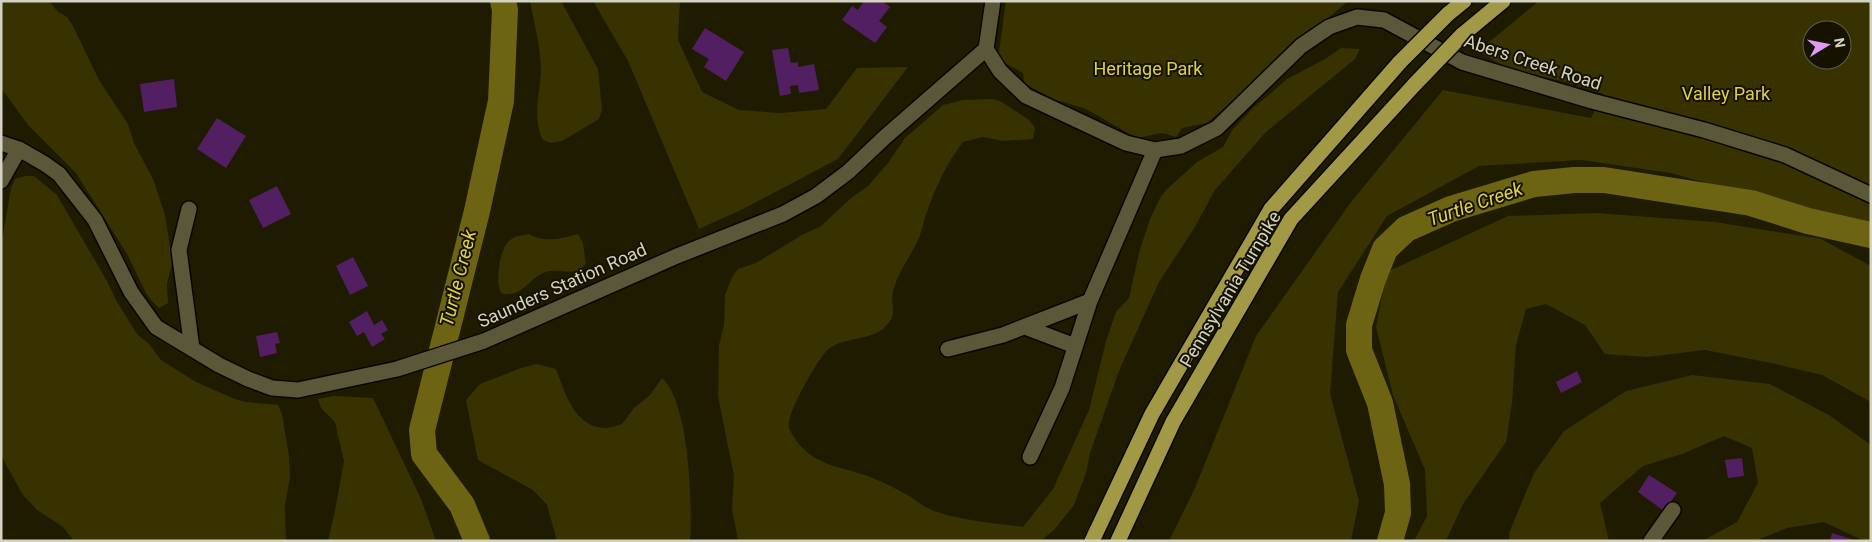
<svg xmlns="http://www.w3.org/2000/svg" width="1872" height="542" font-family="Roboto,sans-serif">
  <rect width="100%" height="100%" fill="#1e1b00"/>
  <path fill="#373200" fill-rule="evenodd" d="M1 1H49L58 12 67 17 73 26 99 80 128 124 134 143 153 179 165 215 171 253 172 263 167 284 168 303 159 308 152 301 146 293 127 254 76 173 28 125 1 88Z
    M530 1H561L598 69 602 110 599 119 562 141 552 143 543 140C531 116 541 92 541 67 540 45 534 23 530 1Z
    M593 1H680L678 40 702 92 739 110 781 113 826 109 857 68 908 67 838 159 745 208 699 229 628 61Z
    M1006 1H1348L1207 123 1182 128 1176 137 1162 133 1137 138 1086 109 1053 99 1024 83 1023 73 998 59Z
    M1539 1H1871V229L1671 173 1581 160 1479 166 1387 216 1338 292 1330 394 1359 501 1351 541H1169L1195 488 1256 336 1351 202 1443 90 1591 118 1603 94 1566 82 1508 69 1478 51ZM1812 30H1842V60H1812Z
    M1341 48 1360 49 1355 59 1266 132 1215 190 1195 227 1159 282 1119 371 1090 453 1086 473 1074 505 1054 530 1040 541H738L732 508 734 476 718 396 719 345 724 325 725 295 732 277 738 269 756 263 802 235 821 226 851 198 868 186 888 163 905 138 943 105 963 100 993 99 1002 102 1029 120 1035 128 1033 139 1003 141 983 137 963 142C948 161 936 186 928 209 924 218 923 228 919 238 911 256 897 273 893 292 890 303 897 310 890 321 875 345 840 333 824 354 815 365 785 416 789 428 792 435 801 448 807 452 824 467 850 469 870 477 883 482 899 490 911 497 919 503 927 509 937 512 965 521 994 523 1023 527L1053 489 1089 410 1106 341 1116 312 1129 298 1140 249 1150 219 1160 198 1166 190 1197 162 1223 147 1233 129 1254 107 1270 94 1287 79 1325 59Z
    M25 176H34L57 195 108 283 116 300 137 334 149 344 161 360 196 382 235 399 246 402 278 405 282 414 289 456 290 477 285 506 286 541H74L63 527 37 510 23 495 5 463 1 453V246L11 188 15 179Z
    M1596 213 1715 222 1821 239 1871 266V402L1822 375 1771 363 1705 350 1647 357 1605 354 1585 325 1546 304 1526 309 1516 345 1512 403 1506 442 1463 504 1446 541H1414L1427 516 1425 470 1393 395 1376 327 1387 272 1508 216Z
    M529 234C545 243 560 239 578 234L583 243 586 264 578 271C568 273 556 269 546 272 529 277 521 300 501 293 495 282 499 249 510 240 515 236 522 235 529 234Z
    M536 364 556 369C565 392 573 425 603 428 608 429 617 425 622 424L634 408 650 395 662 378C689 401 693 505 690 541H557L547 505 533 490 478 460 466 400 480 384 518 369Z
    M1692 375 1770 384 1829 415 1871 445V541H1864L1824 522 1787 528 1755 541H1702L1737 522 1758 483 1752 448 1724 436 1682 454 1643 466 1600 503 1609 541H1509V533L1534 473 1564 431 1626 391Z
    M334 396 373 398 421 499 436 541H328L335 510 344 461 335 422 321 408 318 399Z"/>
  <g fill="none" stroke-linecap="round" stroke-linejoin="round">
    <path stroke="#6c6412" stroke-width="26" d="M477 541 462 505 424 454 422 430 477 211 501 101 505 10 503 1
      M1390 541 1398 513 1397 484 1380 403 1359 350V325L1373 279 1385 249 1406 229 1451 209 1534 184 1574 180H1604L1751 203 1808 221 1871 235"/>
  </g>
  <path fill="#531f63" d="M864 1H882L890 7 879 21 887 27 875 43 842 20 852 6 858 10Z
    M705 28 744 52 726 81 704 67 709 59 692 49Z
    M788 48 791 63 798 62V67L814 64 819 90 799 93 798 85 790 86 791 94 780 96 772 50Z
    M174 79 177 107 144 112 140 84Z
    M217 118 246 136 226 168 197 149Z
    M277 186 291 214 263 228 249 200Z
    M353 257 368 286 350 295 336 266Z
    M367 311 374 325 382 320 388 330 381 334 385 339 372 347 364 332 357 336 349 322Z
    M277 332 280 343 275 344 277 353 260 357 256 336Z
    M1577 371 1582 382 1561 393 1556 382Z
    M1742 458 1744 476 1728 478 1725 460Z
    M1649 475 1677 493 1664 511 1638 492Z
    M1832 533 1854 540V541H1830Z"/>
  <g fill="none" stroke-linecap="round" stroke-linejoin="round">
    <defs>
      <path id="minor" d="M986 49 1000 71 1026 96 1126 143 1155 150 1181 146 1217 128 1301 46 1329 27 1357 17 1384 20 1462 62 1592 101 1704 130 1785 155 1871 195
        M1 143 19 149 45 164 59 174 95 220 131 292 156 327 219 365 248 379 272 388 298 390 397 369 484 341 677 256 783 214 816 196 848 172 885 137 986 49 993 1
        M1 181 19 149
        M189 209 179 250 192 349
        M1025 327 1075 346
        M948 349 1003 335 1090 301
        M1030 457 1062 388 1090 301 1155 150
        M1651 541 1673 510"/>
      <path id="highway" d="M1448 14 1464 1
        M1462 35 1503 1
        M1092 541 1152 414 1271 209 1400 62
        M1118 541 1173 422 1291 219 1415 84"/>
    </defs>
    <use href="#minor" stroke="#090600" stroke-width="18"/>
    <use href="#highway" stroke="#090600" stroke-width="18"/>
    <use href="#minor" stroke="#5b583a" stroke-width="15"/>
    <use href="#highway" stroke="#a29946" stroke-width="15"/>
    <defs>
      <path id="highway-bridge" d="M1400 62 1448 14
        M1415 84 1462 35"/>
    </defs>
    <use href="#highway-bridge" stroke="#090600" stroke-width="18" stroke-linecap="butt"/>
    <use href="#highway-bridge" stroke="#a29946" stroke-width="15"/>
  </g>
  <g text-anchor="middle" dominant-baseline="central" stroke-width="4" stroke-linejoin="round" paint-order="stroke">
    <g font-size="18" fill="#d4d3c2" stroke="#151200">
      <text transform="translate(1533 62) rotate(18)">Abers Creek Road</text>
      <text transform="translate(562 285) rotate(-24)">Saunders Station Road</text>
      <text transform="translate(1230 289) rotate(-59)">Pennsylvania Turnpike</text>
    </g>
    <g font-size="18" fill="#ded14a" stroke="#151200">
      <text x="1148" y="68">Heritage Park</text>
      <text x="1726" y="93">Valley Park</text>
    </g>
    <g font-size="19" font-style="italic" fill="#e0d24c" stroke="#151200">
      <text transform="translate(1475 204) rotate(-19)">Turtle Creek</text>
      <text transform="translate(458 278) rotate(-76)">Turtle Creek</text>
    </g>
  </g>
  <rect width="1872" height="542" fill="none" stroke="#d4d3c2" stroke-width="5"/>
  <g transform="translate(1827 45) rotate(80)"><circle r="24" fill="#151200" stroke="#615f4e"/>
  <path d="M0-4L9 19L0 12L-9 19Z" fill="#dd99f4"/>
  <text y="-8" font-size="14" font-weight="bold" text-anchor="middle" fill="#d4d3c2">N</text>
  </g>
</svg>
